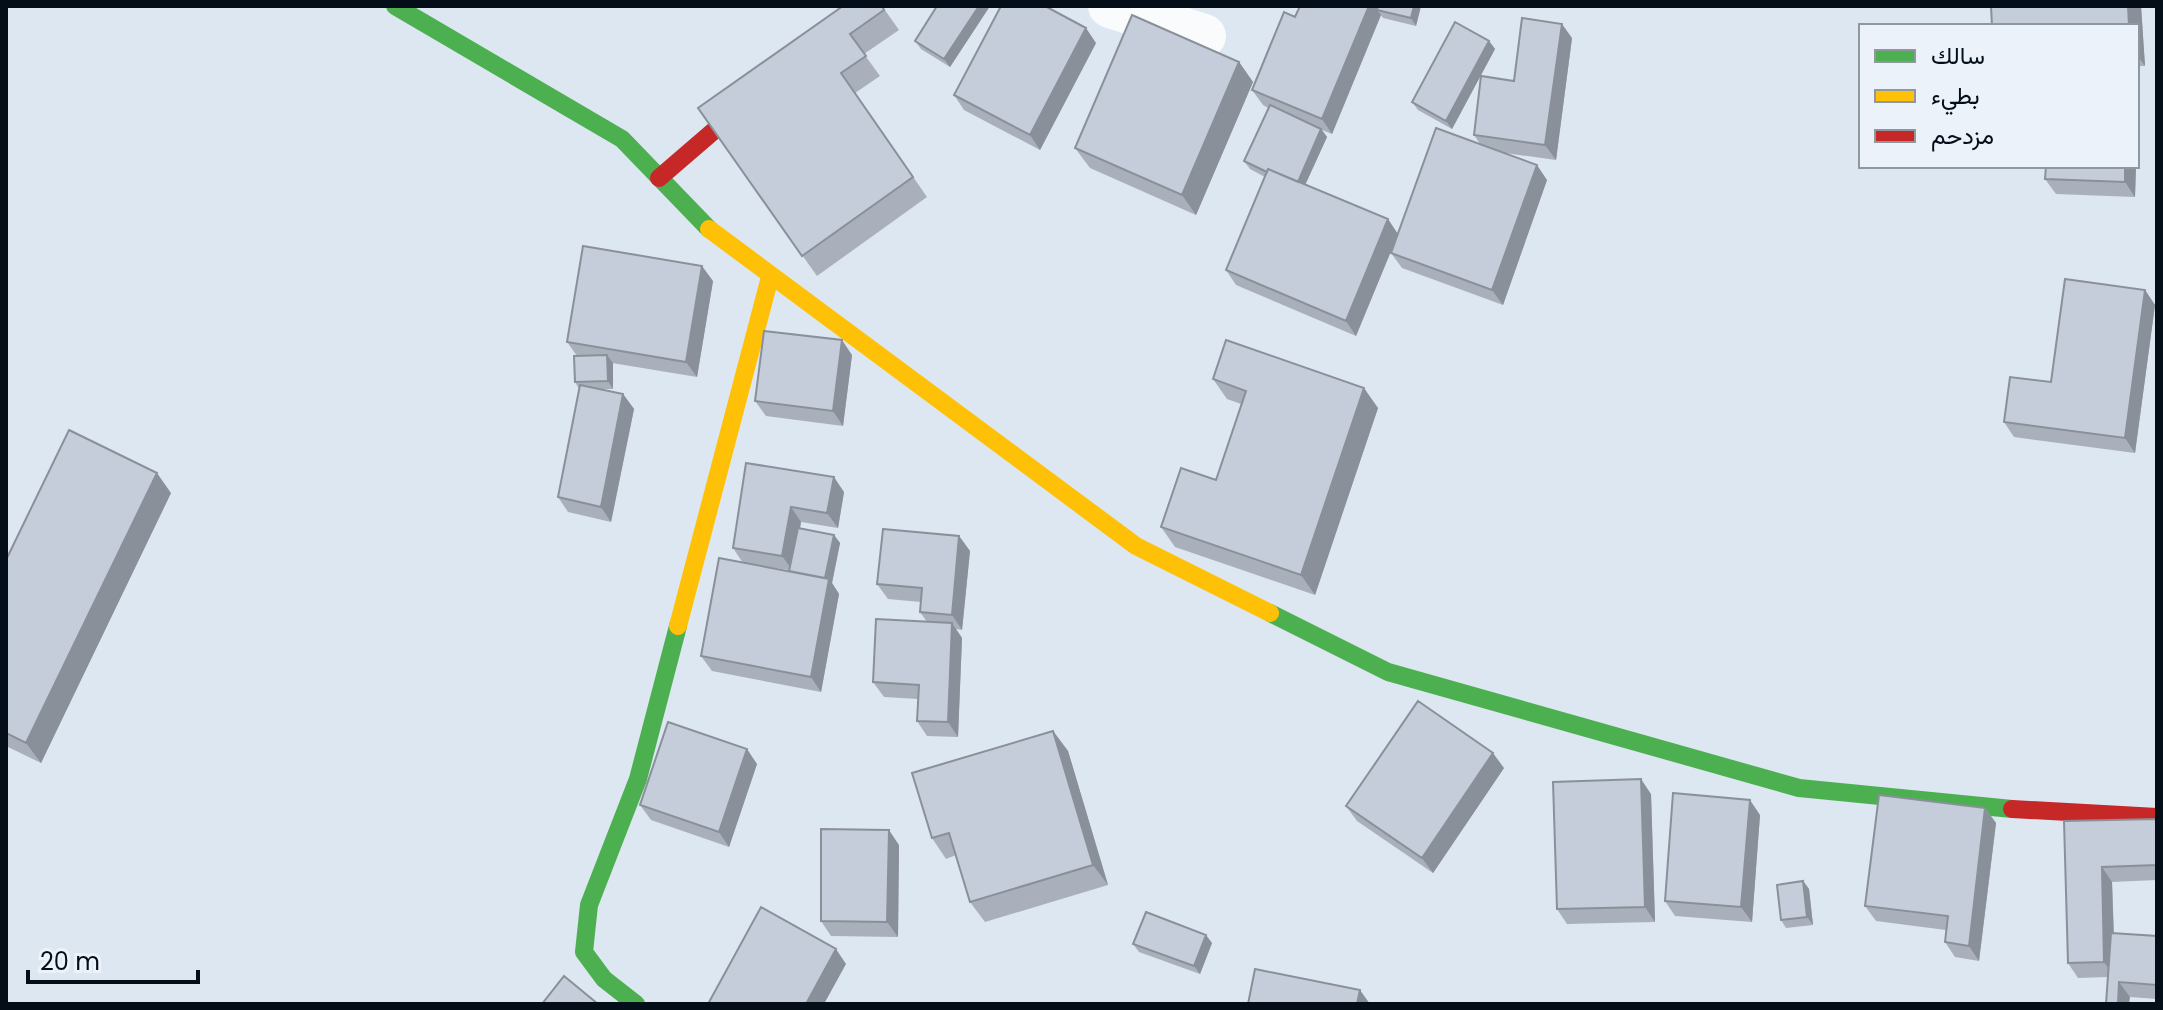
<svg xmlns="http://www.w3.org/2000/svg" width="2163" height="1010" font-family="Poppins,Vazirmatn,sans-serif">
  <rect width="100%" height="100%" fill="#dce7f2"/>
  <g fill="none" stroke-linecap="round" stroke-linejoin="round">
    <path stroke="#fafbfd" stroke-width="44" d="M1110 6 1204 36"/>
    <path stroke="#4caf50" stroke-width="18" d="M395 6 622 139 709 229
      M1270 613 1388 672 1799 788 2012 809
      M636 1004 604 979 584 952 589 905 638 779 678 626"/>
    <path stroke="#ffc107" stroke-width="18" d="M709 229 1136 546 1270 613
      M678 626 770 277"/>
    <path stroke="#c62828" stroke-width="18" d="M659 178 760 91
      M2012 809 2157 817"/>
  </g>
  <path fill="#a9b0bb" d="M882 6 899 30 864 54 880 76 855 93 927 197 817 276 698 108Z
    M937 6H990L950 67 921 49 915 41Z
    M1421 6 1416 26 1383 18 1381 15 1332 134 1322 130 1327 137 1305 185 1398 234 1480 144 1474 135 1514 81 1572 38 1556 160 1505 153 1547 180 1503 305 1402 268 1391 253 1397 237 1356 336 1236 285 1226 270 1265 177 1250 169 1244 161 1268 108 1263 105 1252 90 1295 17Z
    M1991 6H2141L2145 66H2137V26Z
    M1489 41 1495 49 1452 129 1418 110 1412 102Z
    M1096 43 1040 150 964 110 954 95Z
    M1239 62 1253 82 1196 215 1090 168 1075 148Z
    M2136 166 2135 197 2056 194 2045 179Z
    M713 281 697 377 612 363 613 389H600L623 394 634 409 611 522 568 512 558 497 579 389 575 382 577 356 567 342Z
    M2145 290 2155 305 2135 453 2014 437 2004 422 2051 382Z
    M852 355 843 426 766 416 755 401Z
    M1213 379 1378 408 1315 595 1175 547 1161 527 1216 480 1241 404 1227 399Z
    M746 463 844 492 838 528 801 522 800 528 834 535 840 543 832 583 839 594 821 692 712 671 701 656 790 572 789 570 743 563 733 548Z
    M171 493 41 763 6 746V560Z
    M959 536 970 551 962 630 956 629 962 638 958 737 927 736 917 721 918 699 884 697 873 682 927 622 920 612 921 602 888 599 877 584Z
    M1053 731 1068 751 1108 885 985 922 970 902 956 855 946 859 932 838Z
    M757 764 729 847 651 820 640 805Z
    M1504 768 1433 873 1357 821 1346 806Z
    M1651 794 1655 922 1567 924 1557 909Z
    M1985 808 1996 823 1979 961 1955 957 1945 942 1946 930 1876 921 1865 906Z
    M1760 815 1752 922 1675 916 1665 901Z
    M2157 819V880L2112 882 2114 933 2157 936V999L2130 997 2108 977 2078 978 2068 963 2064 821Z
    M899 845 898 937 831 936 821 921Z
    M1803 881 1809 889 1813 925 1786 928 1781 920Z
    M1212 943 1200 974 1139 952 1133 944Z"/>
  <path fill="#8a9099" d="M979 6H990L950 67 944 59Z
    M1369 6H1378L1377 10 1381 15 1332 134 1322 119Z
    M1414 6H1421L1416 26 1411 18Z
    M2128 6H2141L2145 66 2137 55V26H2129Z
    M1562 24 1572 38 1556 160 1545 145Z
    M1086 28 1096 43 1040 150 1030 135Z
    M1489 41 1495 49 1452 129 1446 121Z
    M1239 62 1253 82 1196 215 1182 195Z
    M1321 129 1327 137 1301 194 1296 186Z
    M1537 165 1547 180 1503 305 1492 290Z
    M2125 166H2136L2135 197 2125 182Z
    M1388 219 1398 234 1356 336 1346 321Z
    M702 266 713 281 697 377 686 362Z
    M2145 290 2155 305 2135 453 2125 438Z
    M842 340 852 355 843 426 833 411Z
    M607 355 613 363V389L608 381Z
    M1364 388 1378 408 1315 595 1301 575Z
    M623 394 634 409 611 522 601 507Z
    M157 473 171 493 41 763 26 743Z
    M834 477 844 492 838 528 827 513Z
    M791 507 801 522 793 571 782 556Z
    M834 535 840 543 832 583 839 594 821 692 811 677 825 579Z
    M959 536 970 551 962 630 952 615Z
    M952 623 962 638 958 737 948 722Z
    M1053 731 1068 751 1108 885 1093 865Z
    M747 749 757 764 729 847 719 832Z
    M1493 753 1504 768 1433 873 1422 858Z
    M1641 779 1651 794 1655 922 1645 907Z
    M1750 800 1760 815 1752 922 1741 907Z
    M1985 808 1996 823 1979 961 1969 946Z
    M889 830 899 845 898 937 887 922Z
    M2102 867 2112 882 2115 977 2104 962Z
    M1803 881 1809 889 1813 925 1807 917Z
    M1206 935 1212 943 1200 974 1194 966Z
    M836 949 846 964 824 1004H806Z
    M2119 982 2130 997 2129 1004H2118Z
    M1360 990 1370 1004H1357Z"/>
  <path fill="#c5cdda" stroke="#8a9099" stroke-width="2" d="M843 6H882L884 10 850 34 866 56 841 73 913 177 802 256 698 108Z
    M937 6H979L944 59 915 41Z
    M1001 6H1045L1086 28 1030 135 954 95Z
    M1300 6H1369L1322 119 1252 90 1284 12 1295 17Z
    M1378 6H1414L1411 18 1377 10Z
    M1991 6H2128L2129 26H1992Z
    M1132 15 1239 62 1182 195 1075 148Z
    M1522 18 1562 24 1545 145 1474 135 1481 76 1514 81Z
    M1455 22 1489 41 1446 121 1412 102Z
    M1270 105 1321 129 1298 182 1268 169 1267 172 1244 161Z
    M1436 128 1537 165 1492 290 1391 253Z
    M2046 166H2125V182L2045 179Z
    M1268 169 1388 219 1346 321 1226 270Z
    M583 246 702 266 686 362 567 342Z
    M2065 279 2145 290 2125 438 2004 422 2010 377 2051 382Z
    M764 331 842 340 833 411 755 401Z
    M1226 340 1364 388 1301 575 1161 527 1181 468 1216 480 1246 391 1213 379Z
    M607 355 608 381 575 382 574 356Z
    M580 385 623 394 601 507 558 497Z
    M69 430 157 473 26 743 6 733V560Z
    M746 463 834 477 827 513 791 507 782 556 733 548Z
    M798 528 834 535 825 578 789 571Z
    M883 529 959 536 952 615 920 612 922 588 877 584Z
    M719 558 829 579 811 677 701 656Z
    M876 619 952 623 948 722 917 721 919 685 873 682Z
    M1418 701 1493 753 1422 858 1346 806Z
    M668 722 747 749 719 832 640 805Z
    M1053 731 1093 865 970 902 949 833 932 838 912 773Z
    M1641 779 1645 907 1557 909 1553 782Z
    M1673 793 1750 800 1741 907 1665 901Z
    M1879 795 1985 808 1969 946 1945 942 1948 916 1865 906Z
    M2157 819V865L2102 867 2104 962 2068 963 2064 821Z
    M821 829 889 830 887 922 821 921Z
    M1803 881 1807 917 1781 920 1777 885Z
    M761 907 836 949 806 1004H708Z
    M1146 912 1206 935 1194 966 1133 944Z
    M2111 933 2157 936V985L2119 982 2118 1004H2106Z
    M1255 969 1360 990 1357 1004H1248Z
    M564 976 598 1004H542Z"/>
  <rect width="2163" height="1010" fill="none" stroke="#040e19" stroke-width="16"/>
  <rect x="1859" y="24" width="280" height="144" fill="#ecf2f9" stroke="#8f979f" stroke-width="2"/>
  <rect x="1875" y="50" width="40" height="12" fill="#4caf50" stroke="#8f979f" stroke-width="2"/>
  <text x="1931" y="64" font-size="24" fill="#040e19">سالك</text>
  <rect x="1875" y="90" width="40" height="12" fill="#ffc107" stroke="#8f979f" stroke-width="2"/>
  <text x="1931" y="104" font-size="24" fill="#040e19">بطيء</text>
  <rect x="1875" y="130" width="40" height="12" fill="#c62828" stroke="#8f979f" stroke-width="2"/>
  <text x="1931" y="144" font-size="24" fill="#040e19">مزدحم</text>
  <path d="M28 970v12h170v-12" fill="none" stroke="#040e19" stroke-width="4"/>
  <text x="40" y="970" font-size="24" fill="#040e19" stroke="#ecf2f9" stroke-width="6" paint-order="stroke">20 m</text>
</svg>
